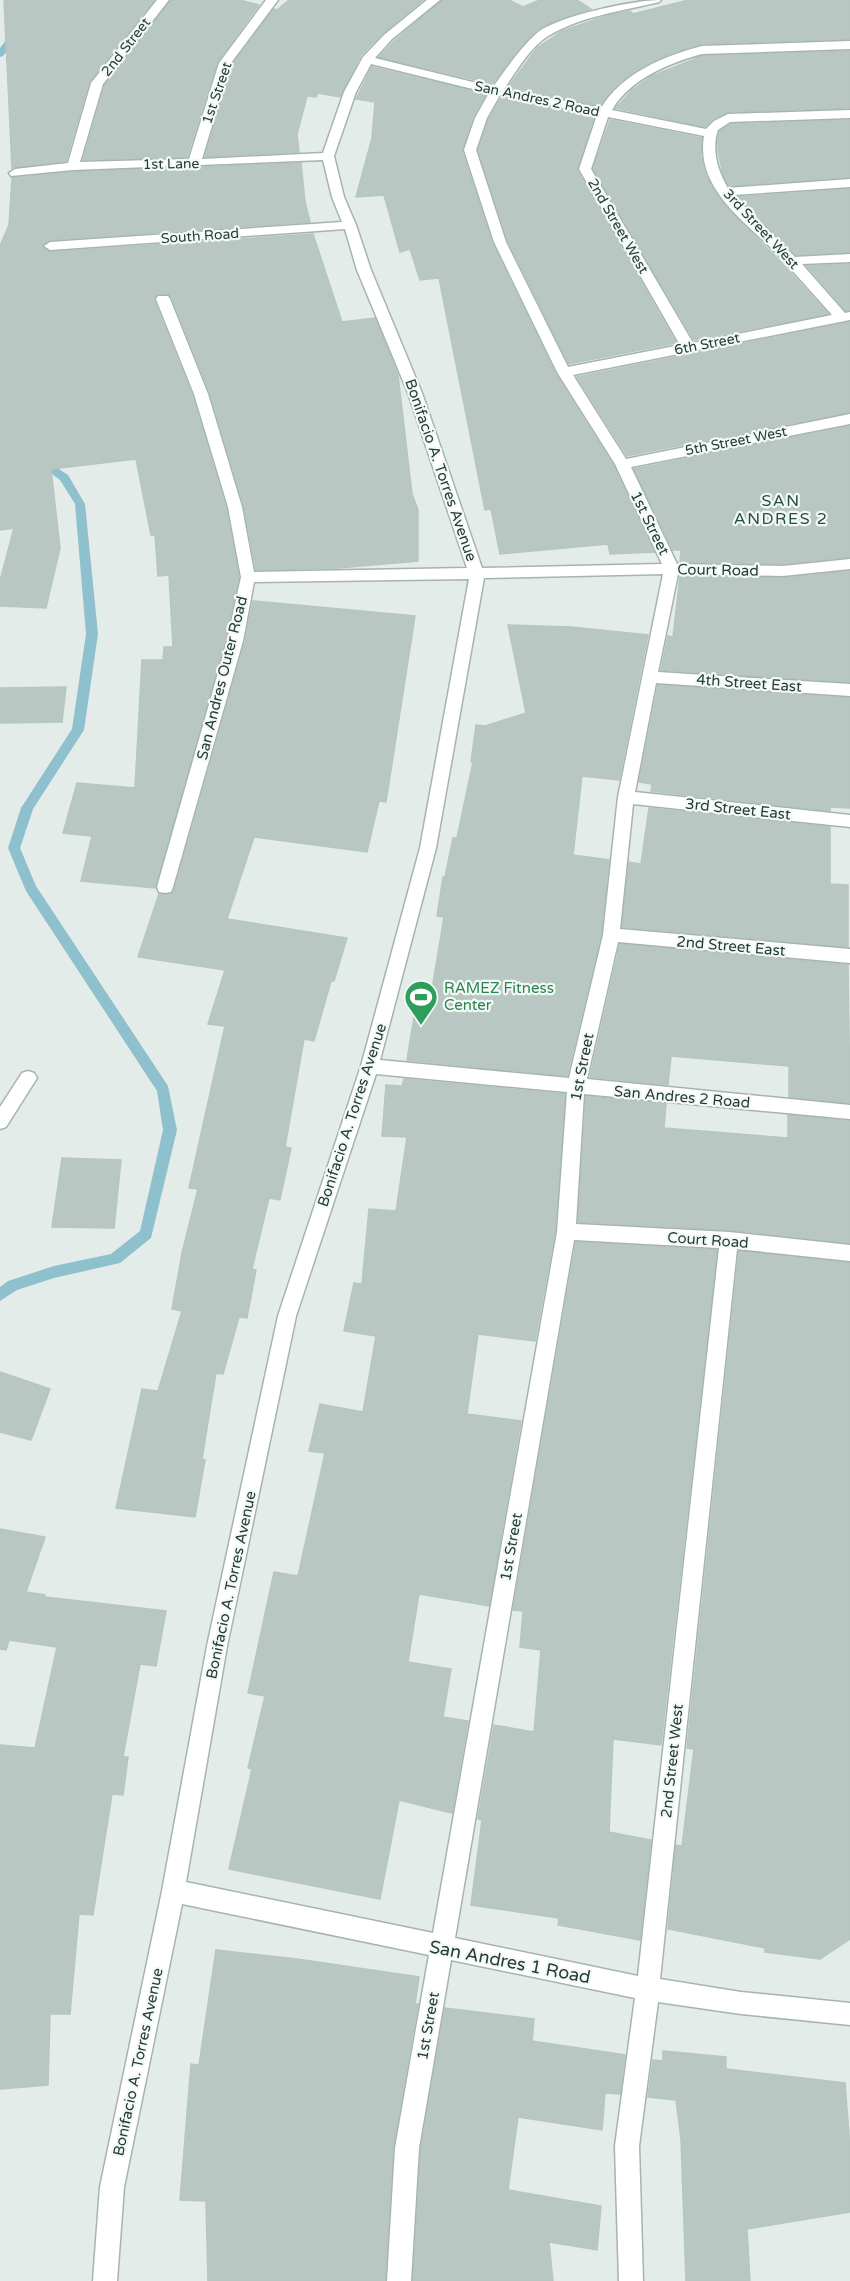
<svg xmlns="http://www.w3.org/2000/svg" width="850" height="2281" font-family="'Varela Round',sans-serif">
  <rect width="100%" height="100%" fill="#e3ece9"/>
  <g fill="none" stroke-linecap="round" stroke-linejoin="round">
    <path fill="#8fc0ce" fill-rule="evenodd" d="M14 30 21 32 3 56 0 57V48Z
      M39 456 68 475 85 504 98 634 84 730 33 809 20 848 36 886 168 1086 177 1130 151 1238 120 1263 54 1278 17 1290 0 1301V1287L8 1281 54 1266 111 1254 140 1231 163 1130 157 1091 26 891 8 848 21 808 72 729 86 634 75 504 60 480 35 461V457Z"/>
  </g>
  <path fill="#b9c7c2" stroke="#b6c6c0" stroke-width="1.5" d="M4 0H154L89 82 66 161 12 168Z
    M171 0H240L259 5 217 62 187 157 83 160 105 85Z
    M289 0H423L383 33 361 55 340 97 318 93 316 97 307 96 297 134 299 152 205 157 233 64 274 9 277 10Z
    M442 0H509L523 7 540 0H577L591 9 560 19 536 31 518 50 492 84 379 57 394 41Z
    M688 0H850V39L701 44 672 53 644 66 619 83 600 106 508 87 537 48 562 31 603 17 630 11 633 14Z
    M850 51V108L728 112 713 119 705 127 616 108 631 91 652 76 702 56Z
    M372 67 486 94 473 117 462 151 492 243 555 373 613 465 654 552 610 554 608 544 500 554 491 509 485 510 439 278 420 280 410 249 400 252 384 195 356 197 372 138 375 102 356 99Z
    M501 98 594 117 577 170 676 343 569 364 508 241 478 150 489 119Z
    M610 120 702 138 701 156 706 175 715 192 726 207 781 262 828 314 694 340 593 169Z
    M850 120V177L729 186 723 174 718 152V138L720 131 731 124Z
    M301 163 305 202 310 222 50 240 42 247 50 252 313 234 342 322 375 318 398 375 412 494 418 510V561L338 568 256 570 244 506 210 393 172 298 168 294 156 295 154 300 192 395 226 508 239 577 225 640 155 888 81 881 92 836 63 833 77 783 135 788 142 660H163L164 647H173L169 575 158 576 155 535H151L136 459 51 469 60 548 46 608 0 606V581L14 528 0 530V246L9 225 12 178 73 172Z
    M850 189V252L796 255 738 197Z
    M850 264V310L846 311 807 266Z
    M850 322V412L627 456 577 377Z
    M850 426V557L783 564 680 562 681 550H673L634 469Z
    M850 571V682L661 670 668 636 673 637 680 576 783 578Z
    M253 601 415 616 386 802 379 801 367 852 254 837 227 919 347 938 334 981H331L314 1041 304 1039 285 1147 291 1148 280 1200 269 1198 252 1269 256 1270 247 1318 239 1317 223 1374 216 1373 202 1459 205 1460 195 1517 116 1508 142 1389 158 1391 182 1311 172 1309 182 1253 198 1189 189 1188 225 1026 208 1024 225 970 138 957 159 894H171L175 888 245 642Z
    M508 625 571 627 648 635 619 780 582 776 573 855 609 860 601 935 567 1076 407 1060 416 1005 429 1007 444 917 437 916 443 877H445L453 838H457L473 762H471L476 725 485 726 526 713Z
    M658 685 850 698V808L830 807V811L651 791 652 784 639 782Z
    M66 687 62 722 0 723V688Z
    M649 808 830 827V884L848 885V947L622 927 629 862 641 864Z
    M620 944 848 965 850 1103 789 1097V1066L671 1056 668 1085 590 1077Z
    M404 1079 565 1094 555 1232 535 1341 478 1334 467 1414 521 1421 489 1606 419 1594 408 1662 451 1669 443 1717 468 1721 452 1813 399 1800 380 1899 229 1869 252 1769 248 1768 265 1696 248 1693 274 1572 298 1576 325 1453 309 1451 320 1404 363 1412 376 1336 344 1331 354 1283 362 1284 369 1209 396 1211 407 1137 382 1136 386 1085 402 1086Z
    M586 1096 666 1104 664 1128 788 1138V1115L850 1121V1243L729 1230 578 1222Z
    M62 1158 121 1160 114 1228 52 1227Z
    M576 1242 717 1250 661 1745 613 1739 609 1832 651 1840 640 1940 558 1925 559 1918 471 1905 482 1820 478 1819 494 1725 534 1732 541 1650 520 1647 523 1611 513 1610Z
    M739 1251 850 1263V1939L820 1959 765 1952V1948L668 1929 676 1845 682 1846 694 1749 687 1748Z
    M0 1372 50 1389 31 1440 0 1432Z
    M0 1529 45 1537 26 1592 45 1595V1597L166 1611 156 1666 140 1664 123 1757H128L123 1795 112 1794 93 1915 79 1914 70 2014H50L48 2085 0 2089V1745L35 1748 57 1647 9 1640 6 1650 0 1649Z
    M216 1950 297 1959 419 1977 415 2004H418L393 2148 385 2281H208L206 2201 180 2200 191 2064 199 2065Z
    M445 2008 534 2019 532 2041 625 2055 620 2094 605 2093 602 2130 518 2117 508 2190 601 2206 597 2250 549 2242 553 2281H413L421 2148Z
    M663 2051 726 2057V2069L845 2083 850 2148V2212L747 2229 750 2281H686L681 2139 676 2100 648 2097 653 2060 663 2061Z"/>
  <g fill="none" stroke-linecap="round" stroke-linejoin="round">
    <defs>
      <path id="minor" d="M157 0H169L103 84 80 162 189 159 219 63 266 0H278L231 63 202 159 323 153 344 92 363 57 384 35 427 0H440L392 39 375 58 493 87C507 68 520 48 537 33 557 16 634 0 661 0L659 2C623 11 581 16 548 36 530 47 516 72 504 89L601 108C622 73 664 56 702 46L850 41V49L702 54C669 63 630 79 612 110L706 129 714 121 728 114 850 110V118L730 122 718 130C711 149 718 172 728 188L850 179V187L733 195 795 257 850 254V262L802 264 845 313 850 312V320L573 375 626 459 850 414V424L631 467 677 564 783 566 850 559V569L783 576 678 574 658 672 850 684V696L656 683 635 792 850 815V827L633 804 620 929 850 949V963L618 942 587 1079 850 1105V1119L584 1094 576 1224 729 1232 850 1245V1261L737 1249 660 1979 741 1992 850 2003V2025L741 2014 658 2002 639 2146 643 2281H619L615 2146 635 1998 451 1960 419 2148 411 2281H387L395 2148 429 1955 182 1904 124 2187 117 2281H93L100 2187 162 1891 207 1646 278 1316 361 1066 420 848 469 579 254 582 243 641 173 887 171 892 165 893 159 892 157 887 227 641 241 577 228 507 194 394 156 299 158 296H168L170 299 208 394 242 507 254 572 467 568 408 393 357 270 345 229 50 250 44 246 50 242 342 222 332 197 323 160 73 170 11 176 9 173 15 169 68 163 91 83ZM371 64 489 93 475 118 464 150 494 242 557 372 615 464 662 564 482 568 422 393 371 270 356 225 344 197 334 156 356 92ZM500 95 597 115 579 169 680 345 568 367 506 242 476 150 487 118ZM608 117 704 136C695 192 750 224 783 260 799 278 816 297 832 315L693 343 591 169ZM663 574 618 797 603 935 569 1078 380 1060 436 848 484 578ZM376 1074 567 1092 557 1232 433 1933 186 1882 227 1646 296 1316ZM574 1240 719 1248 638 1976 455 1938Z
        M28 1071 34 1073 37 1078 6 1127 0 1129V1107L22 1073Z"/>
    </defs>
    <use href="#minor" stroke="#a6b4b0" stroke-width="3"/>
    <use href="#minor" fill="#fff" fill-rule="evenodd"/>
  </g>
  <defs>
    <symbol id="stadium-pin" viewBox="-11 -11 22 30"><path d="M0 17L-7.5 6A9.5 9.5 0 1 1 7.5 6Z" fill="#2e9e5b" stroke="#f4f9f7"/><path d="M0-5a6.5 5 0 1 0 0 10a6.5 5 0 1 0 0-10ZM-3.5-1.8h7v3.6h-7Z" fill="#fff"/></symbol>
  </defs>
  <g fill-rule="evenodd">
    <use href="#stadium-pin" x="402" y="978" width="38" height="52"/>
  </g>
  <g text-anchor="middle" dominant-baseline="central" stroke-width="4.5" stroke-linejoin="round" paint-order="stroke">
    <g font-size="14" fill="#243d38" stroke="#f4f9f7">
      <text transform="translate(126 47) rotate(-52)">2nd Street</text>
      <text transform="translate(217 93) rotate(-71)">1st Street</text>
      <text transform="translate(537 99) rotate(12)">San Andres 2 Road</text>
      <text transform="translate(171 164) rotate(-1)">1st Lane</text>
      <text transform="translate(618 226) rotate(60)">2nd Street West</text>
      <text transform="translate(761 229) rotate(47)">3rd Street West</text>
      <text transform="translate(200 236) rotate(-4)">South Road</text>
      <text transform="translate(707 344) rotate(-11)">6th Street</text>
      <text transform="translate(736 441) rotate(-11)">5th Street West</text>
    </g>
    <g font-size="15" fill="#243d38" stroke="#f4f9f7">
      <text transform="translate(441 470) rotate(71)">Bonifacio A. Torres Avenue</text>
      <text transform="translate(650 523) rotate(64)">1st Street</text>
      <text transform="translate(718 570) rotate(1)">Court Road</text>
      <text transform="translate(222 678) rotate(-76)">San Andres Outer Road</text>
      <text transform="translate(749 683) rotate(4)">4th Street East</text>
      <text transform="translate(738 809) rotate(6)">3rd Street East</text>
      <text transform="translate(731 946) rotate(5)">2nd Street East</text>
      <text transform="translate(582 1067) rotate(-79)">1st Street</text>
      <text transform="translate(682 1097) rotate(5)">San Andres 2 Road</text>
      <text transform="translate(352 1115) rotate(-72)">Bonifacio A. Torres Avenue</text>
      <text transform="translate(708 1240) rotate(4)">Court Road</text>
      <text transform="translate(511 1547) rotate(-80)">1st Street</text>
      <text transform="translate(231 1585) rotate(-78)">Bonifacio A. Torres Avenue</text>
      <text transform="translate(672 1761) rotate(-84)">2nd Street West</text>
      <text transform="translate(428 2026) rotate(-80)">1st Street</text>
      <text transform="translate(138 2062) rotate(-78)">Bonifacio A. Torres Avenue</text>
    </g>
    <g font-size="15" fill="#27864d" stroke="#f4f9f7" text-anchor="start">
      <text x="444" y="988">RAMEZ Fitness<tspan x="444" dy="17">Center</tspan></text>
    </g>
    <g font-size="16" letter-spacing="1.5" fill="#214e46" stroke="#f4f9f7">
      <text x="781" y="501">SAN<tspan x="781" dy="18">ANDRES 2</tspan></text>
    </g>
    <g font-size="18" fill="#243d38" stroke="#f4f9f7">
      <text transform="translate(510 1962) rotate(11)">San Andres 1 Road</text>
    </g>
  </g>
</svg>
